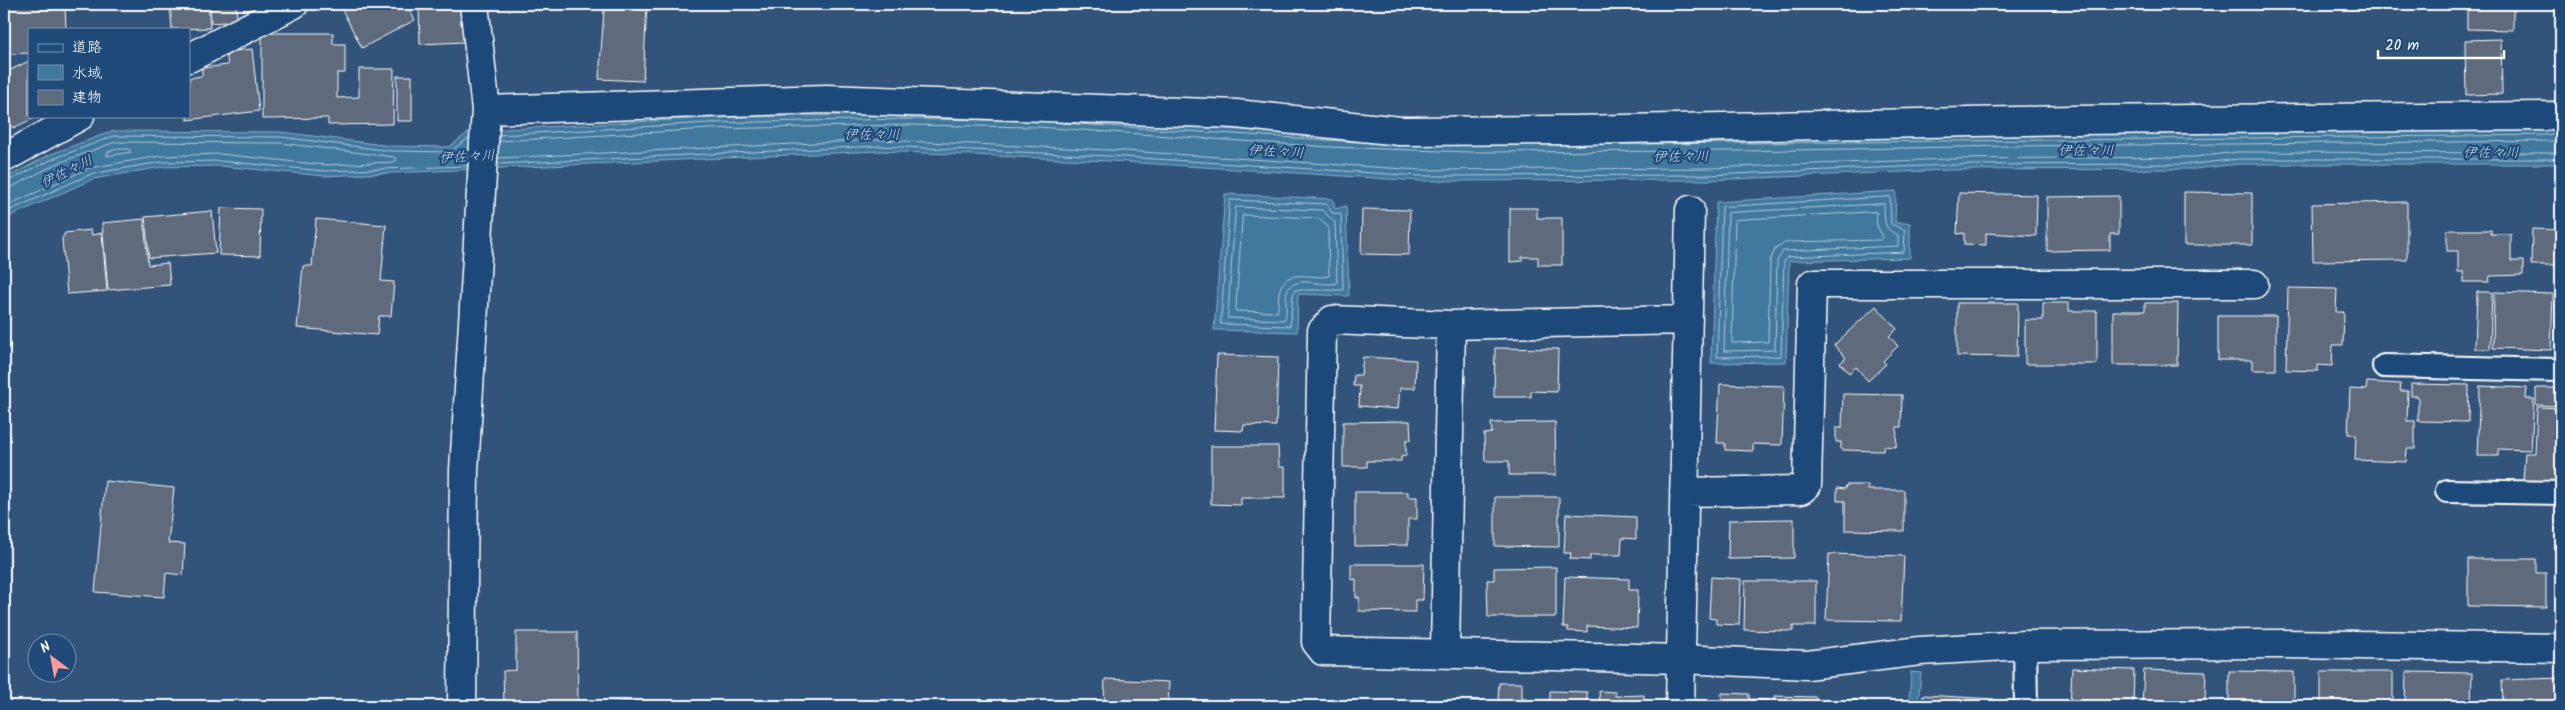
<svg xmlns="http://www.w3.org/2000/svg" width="2565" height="710" font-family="Kalam,'Klee One',sans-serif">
  <rect width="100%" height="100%" fill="#32547b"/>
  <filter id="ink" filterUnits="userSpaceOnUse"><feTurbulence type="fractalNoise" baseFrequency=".02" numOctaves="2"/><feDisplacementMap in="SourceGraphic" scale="10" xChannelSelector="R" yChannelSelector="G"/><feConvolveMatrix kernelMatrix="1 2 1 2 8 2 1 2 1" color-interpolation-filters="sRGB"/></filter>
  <g filter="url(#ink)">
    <path fill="#41789e" stroke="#8daec5" d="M906 114 1037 116 1330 136 2012 134 2561 130V164H2238L2195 169 1949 170 1708 180 1420 181 1110 161 879 151 324 176 220 166 162 167 93 179 4 219V179L51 154 113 131 281 132 391 146 449 147 470 131 709 118Z
      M1896 191 1895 223H1910V258L1789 261 1786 362 1711 363 1716 202Z
      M1225 194 1333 199 1335 209 1346 206 1349 296 1298 294 1297 332 1214 330Z
      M1911 672 1921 673 1918 706H1909Z"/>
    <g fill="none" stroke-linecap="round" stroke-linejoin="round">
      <path stroke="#b3c9d8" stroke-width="1" d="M1061 123 1358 142
        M499 135 709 123 906 119 1002 120
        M499 141 710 129 906 125 1037 127 1329 147 1468 152 1739 151 2013 146 2561 141
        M1542 145 2561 135
        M117 149H129L131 152 107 156V153Z
        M498 158 879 140 1111 150 1420 170 1708 168 1949 159 2194 157 2238 152 2561 153
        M498 164 879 146 1110 156 1420 176 1708 175 1949 165 2195 164 2238 159H2561
        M4 183 53 159 114 136 281 137 391 151 449 152 469 138
        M4 189 10 188 56 164 115 142 280 143 394 157 397 160 394 162 325 165 220 154 160 156 89 168 4 207
        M1890 197 1891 224 1905 230 1904 252 1787 257 1784 262 1781 356 1717 357 1722 207Z
        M1230 200 1327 204 1332 213 1341 214 1343 290H1295L1293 294 1290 326 1221 324Z
        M1884 204C1885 220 1882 229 1898 235V246L1783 251 1777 261 1775 350 1724 351 1728 213Z
        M1236 207 1322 210 1335 222 1337 283C1324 287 1306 278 1294 284 1280 290 1290 310 1284 320L1228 318Z
        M1876 212 1877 226 1883 237 1881 240 1788 242 1776 247 1770 261 1768 342 1732 343 1735 220Z
        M4 213 91 174 161 162 220 161 325 171 468 166
        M1243 215 1318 218 1328 227 1329 276C1313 280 1287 267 1280 289 1277 297 1280 305 1277 312L1236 311Z"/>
    </g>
    <path fill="#5e6b7d" stroke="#fff" d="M4 4H65L66 29H29V53L4 54Z
      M170 4H208L210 28 172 29Z
      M210 4H236L237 21 211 23Z
      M339 4H406L415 20 362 48Z
      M419 4H462L464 42 420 44Z
      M608 4H647L643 81 599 79 604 10 608 9Z
      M2467 4H2513V30L2467 29Z
      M262 33H333V44H345V73H337V98L359 97V69H394L393 124 328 125V118L262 119Z
      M2501 39 2502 94 2466 95 2465 40Z
      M252 49 259 111 187 120 189 78 202 76V68L228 65 226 52Z
      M29 61V116H39L13 128 4 109V73Z
      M397 76H412V121H397Z
      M2184 192 2252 193V245H2184Z
      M1959 193 2037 195 2036 236 1986 233V245L1964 244V233L1957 234Z
      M2119 196V234H2110V250L2047 251V197Z
      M2407 202V260L2313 261 2312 204Z
      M221 208 261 209 260 256 219 255Z
      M1510 208H1537V218H1562V265H1538V257H1522V261L1510 262Z
      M1362 209 1410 210 1409 255 1361 254Z
      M212 211 216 253 149 258 145 217Z
      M144 219 148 265 168 263 170 285 108 290 102 223Z
      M316 219 386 225 381 281 394 282 391 316H379L377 335 297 328 303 266H312Z
      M2532 229 2561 230V265H2531Z
      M91 230 92 235 102 233 107 291 67 294 62 239 65 233Z
      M2447 230H2491V234H2511V261H2523V275L2490 276 2489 282H2464V272H2458V251H2447Z
      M2288 288 2337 289 2336 312H2344L2343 345H2333L2332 366 2318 365V371L2286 370Z
      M2477 292H2492L2490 349H2475Z
      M2494 292 2553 294 2551 350 2493 348Z
      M1957 303H2018L2017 357 1957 356Z
      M2043 303H2069V311H2097V364H2025V320H2043Z
      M2145 303H2178L2177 365H2113V311H2145Z
      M1876 306 1897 329 1889 336 1898 346 1883 361 1886 364 1868 381 1856 367 1849 373 1840 363 1846 358 1834 345Z
      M2218 316H2276V370H2252V360H2218Z
      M1495 348 1558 349 1557 392 1531 391V397H1494Z
      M1217 355 1278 357 1276 426 1244 425 1243 431 1214 430Z
      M1363 357 1416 360 1415 388H1400L1398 409 1359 406 1360 386H1353L1354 375H1361Z
      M2367 382 2401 384 2400 391H2408L2407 421H2415V449H2407L2406 462 2355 460 2356 434H2348L2350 389 2366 390Z
      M1720 384 1784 386 1782 445 1753 444V451L1725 450V443H1717Z
      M2411 384 2469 385 2468 422 2418 421V396H2411Z
      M2480 386 2527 388 2526 399H2534L2531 450 2498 449V456H2477Z
      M2536 388H2561V406L2536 405Z
      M1843 394 1902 395 1901 427H1897L1896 447 1884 446 1883 451 1841 450V442H1836V428H1842Z
      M2537 407 2561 408V482L2523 481 2525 453H2535Z
      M1410 421 1411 440H1406V456L1401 457V461H1367V467H1343V422Z
      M1555 422 1556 475H1509V461H1485L1484 434 1492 433 1491 423Z
      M1211 446H1278L1279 467H1285V498H1241V505L1211 504Z
      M105 481 174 488 168 543 185 544 183 575 166 573 164 597 95 592Z
      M1846 485H1868V490H1904V531L1845 530V501H1837V488L1845 489Z
      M1355 492H1408V497H1417V519H1408V545L1355 546Z
      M1495 497H1559V547L1495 546Z
      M1566 514 1636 517V539L1622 538 1621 555H1590V560L1570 559 1571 553H1564Z
      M1794 519V558L1728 559 1729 520Z
      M1829 554 1904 556 1901 621 1826 620Z
      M2468 559H2536V573H2546V607L2468 606Z
      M1351 564H1424L1423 600H1415V612L1359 611V597L1356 598V579L1351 580Z
      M1556 567V617H1488L1487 580H1494V568Z
      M1565 577 1629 579V590H1638L1637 628 1587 626V632L1568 631V627H1563Z
      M1711 577 1741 579 1739 625 1716 624V619L1709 618Z
      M1745 581H1816V626H1793V631L1744 630Z
      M516 632H577L578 706H510V704H504L503 671 516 670Z
      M2072 668 2134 670 2133 706H2070Z
      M2144 670 2206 672 2205 700H2200V706H2142Z
      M2229 671 2294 672V706H2229Z
      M2321 672H2393V706H2321Z
      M2406 672 2472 673 2471 706H2405Z
      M2561 678V706H2503L2502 680Z
      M1105 679 1169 682 1168 706H1104Z
      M1499 683H1522V699H1526V706H1471V701H1498Z
      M1550 691 1587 692V706H1536L1537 700H1550Z
      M1599 691 1615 692V696L1644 695V706H1600Z
      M1722 693 1749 694V699L1768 700 1767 706H1721Z
      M1923 695 1994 699 1993 706H1922Z
      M1774 696 1816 697V706H1774Z
      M1845 700H1865V706H1845Z
      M634 701V706H592V704Z
      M1337 703 1394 705V706H1337Z"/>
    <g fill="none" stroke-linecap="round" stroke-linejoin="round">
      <defs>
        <path id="service" d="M2384 366 2561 370
          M2447 491 2561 493
          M2025 645 2026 706"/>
        <path id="minor" d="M189 58 294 4
          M486 110 826 99 1236 114 1400 131 1574 130 2071 120 2561 116
          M4 158 80 116
          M1688 320 1451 325 1332 320 1322 331 1316 642 1323 651 1681 659 1807 665 1920 651 2025 645 2284 644 2561 648
          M1684 492 1801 490 1807 485 1812 284H2254
          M1445 652 1451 325
          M462 706 464 470 486 110 474 4
          M1680 706 1690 210"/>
      </defs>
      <use href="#service" stroke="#fff" stroke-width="26"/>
      <use href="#minor" stroke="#fff" stroke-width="31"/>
      <use href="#service" stroke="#1f4a7a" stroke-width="22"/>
      <use href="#minor" stroke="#1f4a7a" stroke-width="28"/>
    </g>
  </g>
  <g text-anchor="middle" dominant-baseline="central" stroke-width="4.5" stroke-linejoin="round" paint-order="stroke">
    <g font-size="14" font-style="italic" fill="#d0dde7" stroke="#1f4a7a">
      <text x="872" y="135">伊佐々川</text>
      <text x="2086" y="151">伊佐々川</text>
      <text transform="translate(1276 152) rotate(3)">伊佐々川</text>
      <text x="2491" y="153">伊佐々川</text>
      <text transform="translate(467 157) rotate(-3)">伊佐々川</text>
      <text transform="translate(1681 157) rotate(-1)">伊佐々川</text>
      <text transform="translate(67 172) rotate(-26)">伊佐々川</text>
    </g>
  </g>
  <rect width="2565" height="710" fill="none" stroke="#1f4a7a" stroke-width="20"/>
  <rect x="10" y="10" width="2545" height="690" fill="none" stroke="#fff" stroke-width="2" filter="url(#ink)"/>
  <rect x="28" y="28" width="162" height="90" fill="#1f4a7a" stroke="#7992af"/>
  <rect x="38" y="44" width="25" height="8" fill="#1f4a7a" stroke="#7992af"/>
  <text x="72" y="52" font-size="15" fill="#ffffff">道路</text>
  <rect x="38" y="65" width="25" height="15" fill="#41789e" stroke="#7992af"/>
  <text x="72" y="78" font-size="15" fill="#ffffff">水域</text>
  <rect x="38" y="90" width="25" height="15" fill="#5e6b7d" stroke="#7992af"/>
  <text x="72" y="102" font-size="15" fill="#ffffff">建物</text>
  <g transform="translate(52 658) rotate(328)"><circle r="24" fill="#1f4a7a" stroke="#7992af"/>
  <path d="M0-4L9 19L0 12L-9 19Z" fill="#ff9aa2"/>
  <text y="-8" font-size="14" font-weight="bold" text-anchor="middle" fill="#ffffff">N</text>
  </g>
  <path d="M2378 50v8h126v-8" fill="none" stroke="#ffffff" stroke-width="2.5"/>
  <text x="2385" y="50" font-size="15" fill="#ffffff" stroke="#1f4a7a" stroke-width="4" paint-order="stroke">20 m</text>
</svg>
